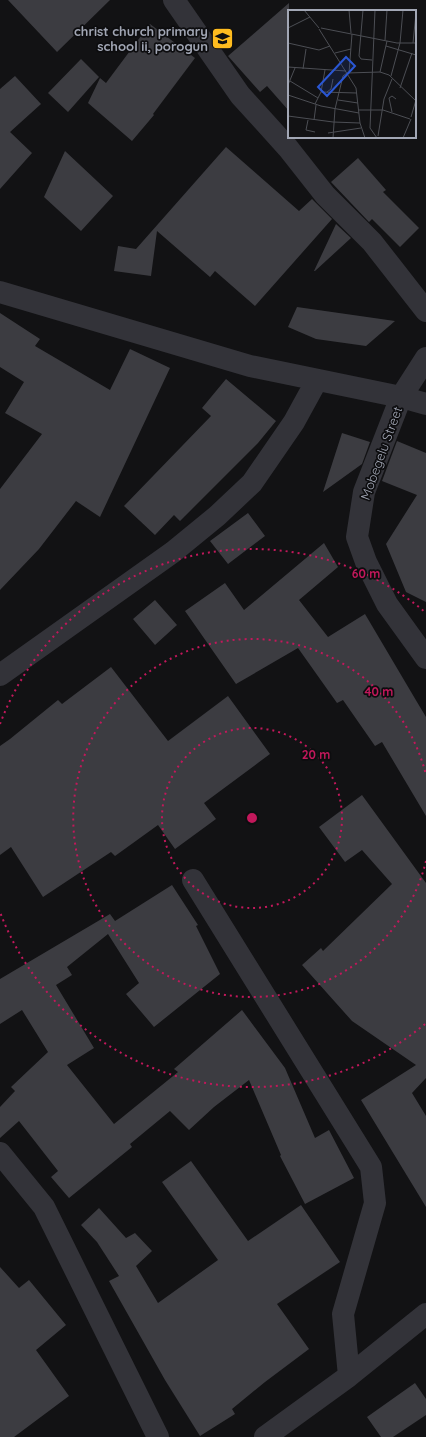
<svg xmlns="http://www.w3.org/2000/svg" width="426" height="1437" font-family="Quicksand,sans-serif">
  <rect width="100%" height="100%" fill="#121214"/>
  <path fill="#3c3c41" d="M8 0H110L57 52Z
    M289 3V111L267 86 260 92 228 56Z
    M150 24 195 58 153 114 154 115 132 141 88 103 100 78 106 83Z
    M81 59 99 77 68 112 48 93Z
    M15 76 41 104 10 132 32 153 0 189V89Z
    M226 147 299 211 312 199 332 219 255 306 215 271 210 277 157 231 151 276 114 271 118 246 136 249Z
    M65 151 113 196 81 231 44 197Z
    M358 158 386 190 383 192 419 228 400 247 372 219 369 222 331 182Z
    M336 224 351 238 315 271H314Z
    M297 307 395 321 366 346 316 339 288 327Z
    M0 313 40 339 35 346 110 390 130 349 170 368 100 517 76 501 39 549 0 590V489L42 434 5 413 24 382 0 367Z
    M226 379 276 421 258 443 180 521 174 515 155 535 124 506 211 416 202 408Z
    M342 433 370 442 362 464 323 492Z
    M397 441 426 453V602L406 592 386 544 417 495 382 481Z
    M248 513 265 536 228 564 210 541Z
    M324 543 338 567 299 600 328 637 365 614 417 702 426 717V816L382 742 375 746 343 700 337 703 298 648 236 684 185 611 225 583 244 610Z
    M155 600 177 625 155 645 133 619Z
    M111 667 168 741 228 696 270 754 204 803 216 819 175 849 158 825 115 856 111 852 43 897 11 847 0 855V746L10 739 58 700 62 704Z
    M362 795 426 883V1078L412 1093 426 1116V1207L361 1100 416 1065 352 1021 302 965 321 948 323 951 392 884 362 850 345 862 319 827Z
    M172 885 198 925 196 926 220 974 154 1027 126 994 139 983 108 934 67 967 72 975 56 985 94 1048 67 1065 114 1124 178 1072 174 1069 242 1010 285 1068 315 1138 329 1130 354 1178 305 1204 280 1156 281 1155 249 1080 214 1107 189 1130 170 1111 130 1144 132 1147 69 1198 51 1177 58 1171 19 1121 0 1138V1107L15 1091 11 1087 48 1052 22 1010 0 1024V979L110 914 115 921Z
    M191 1161 248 1241 301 1205 340 1262 277 1304 309 1349 265 1382 232 1409 235 1414 200 1436 165 1380 109 1281 119 1276 97 1242 81 1225 99 1208 126 1238 135 1233 152 1251 136 1266 158 1303 218 1260 162 1182Z
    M0 1267 19 1288 29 1280 66 1325 36 1350 69 1396 14 1437H0Z
    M415 1383 426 1399V1415L393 1437H381L367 1417Z"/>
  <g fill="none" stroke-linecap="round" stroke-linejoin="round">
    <path stroke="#333339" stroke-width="22" d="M174 0 240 95 288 148 325 195 372 242 426 311
      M0 292 250 366 401 397 426 404
      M426 358 401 397 364 492 357 537 366 562 387 604 426 658
      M0 675 173 552 217 516 252 483 294 422 317 380
      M193 880 371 1167 375 1203 343 1314 349 1376
      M0 1153 44 1207 158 1437
      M265 1437 349 1376 426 1314"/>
  </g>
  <g fill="none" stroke="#c2185b" stroke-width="2" stroke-dasharray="2 4">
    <circle cx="252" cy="818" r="90"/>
    <path d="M426 861A179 179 0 1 1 426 775"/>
    <path d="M425 1024A269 269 0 0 1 0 912M0 724A269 269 0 0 1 425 612"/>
  </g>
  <defs>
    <symbol id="school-square" viewBox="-11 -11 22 22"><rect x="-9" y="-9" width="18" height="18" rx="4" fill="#ffbc1f" stroke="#0d0d0f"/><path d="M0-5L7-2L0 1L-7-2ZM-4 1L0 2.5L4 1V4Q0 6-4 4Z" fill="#111"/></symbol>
  </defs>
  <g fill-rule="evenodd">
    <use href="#school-square" x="210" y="26" width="25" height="25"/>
  </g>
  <g text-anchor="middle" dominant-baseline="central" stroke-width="3.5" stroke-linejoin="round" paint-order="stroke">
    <g font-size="13" font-weight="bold" fill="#a2a7b5" stroke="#0d0d0f" text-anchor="end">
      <text x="208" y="31">christ church primary<tspan x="208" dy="15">school ii, porogun</tspan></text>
    </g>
    <g font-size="13" fill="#a2a7b5" stroke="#0d0d0f">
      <text transform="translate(381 453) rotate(-70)">Mobegelu Street</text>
    </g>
  </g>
  <g transform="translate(288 10)">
    <rect width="128" height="128" fill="#121214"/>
    <path fill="none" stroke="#4c4e54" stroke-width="1" d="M16 0 31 18M61 0 63 23M75 0 71 46 73 49 84 50M87 0 82 118 89 128M0 18 22 7M33 18 109 33H128M31 19 68 78 72 113 77 128M97 30 99 0M0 33 31 40 42 36M125 33 128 3M98 36 128 45M47 43 63 39M0 57 58 61M15 59 18 39M92 62 99 31M61 63 64 24M103 66 112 33 115 0M2 71 30 88M0 75 7 58M112 78 124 43M33 82 69 83M39 82 43 79 45 69M0 85 33 96 71 103M50 90 70 93M27 94 33 82 37 60M71 100H95L122 109M104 102 101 88 104 86 108 89M0 106 45 112 72 113M123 107 128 90M20 110 18 120 27 122M26 110 28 95M40 123 73 118M90 126 96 89 104 69M45 128 47 99 55 66 59 63 92 62 101 65 128 91M115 128 123 109"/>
    <path fill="#2a57d4" fill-opacity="0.15" stroke="#2a57d4" stroke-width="2" d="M58 47 67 56 39 86 30 77Z"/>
    <rect width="128" height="128" fill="none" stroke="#a2a7b5" stroke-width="2"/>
  </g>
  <circle cx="252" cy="818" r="6" fill="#c2185b" stroke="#0d0d0f" stroke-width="2"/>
  <g font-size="12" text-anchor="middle" font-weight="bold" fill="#c2185b" stroke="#0d0d0f" stroke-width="3.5" stroke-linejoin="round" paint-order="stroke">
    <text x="366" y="578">60 m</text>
    <text x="379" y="696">40 m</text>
    <text x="316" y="759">20 m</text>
  </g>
</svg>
